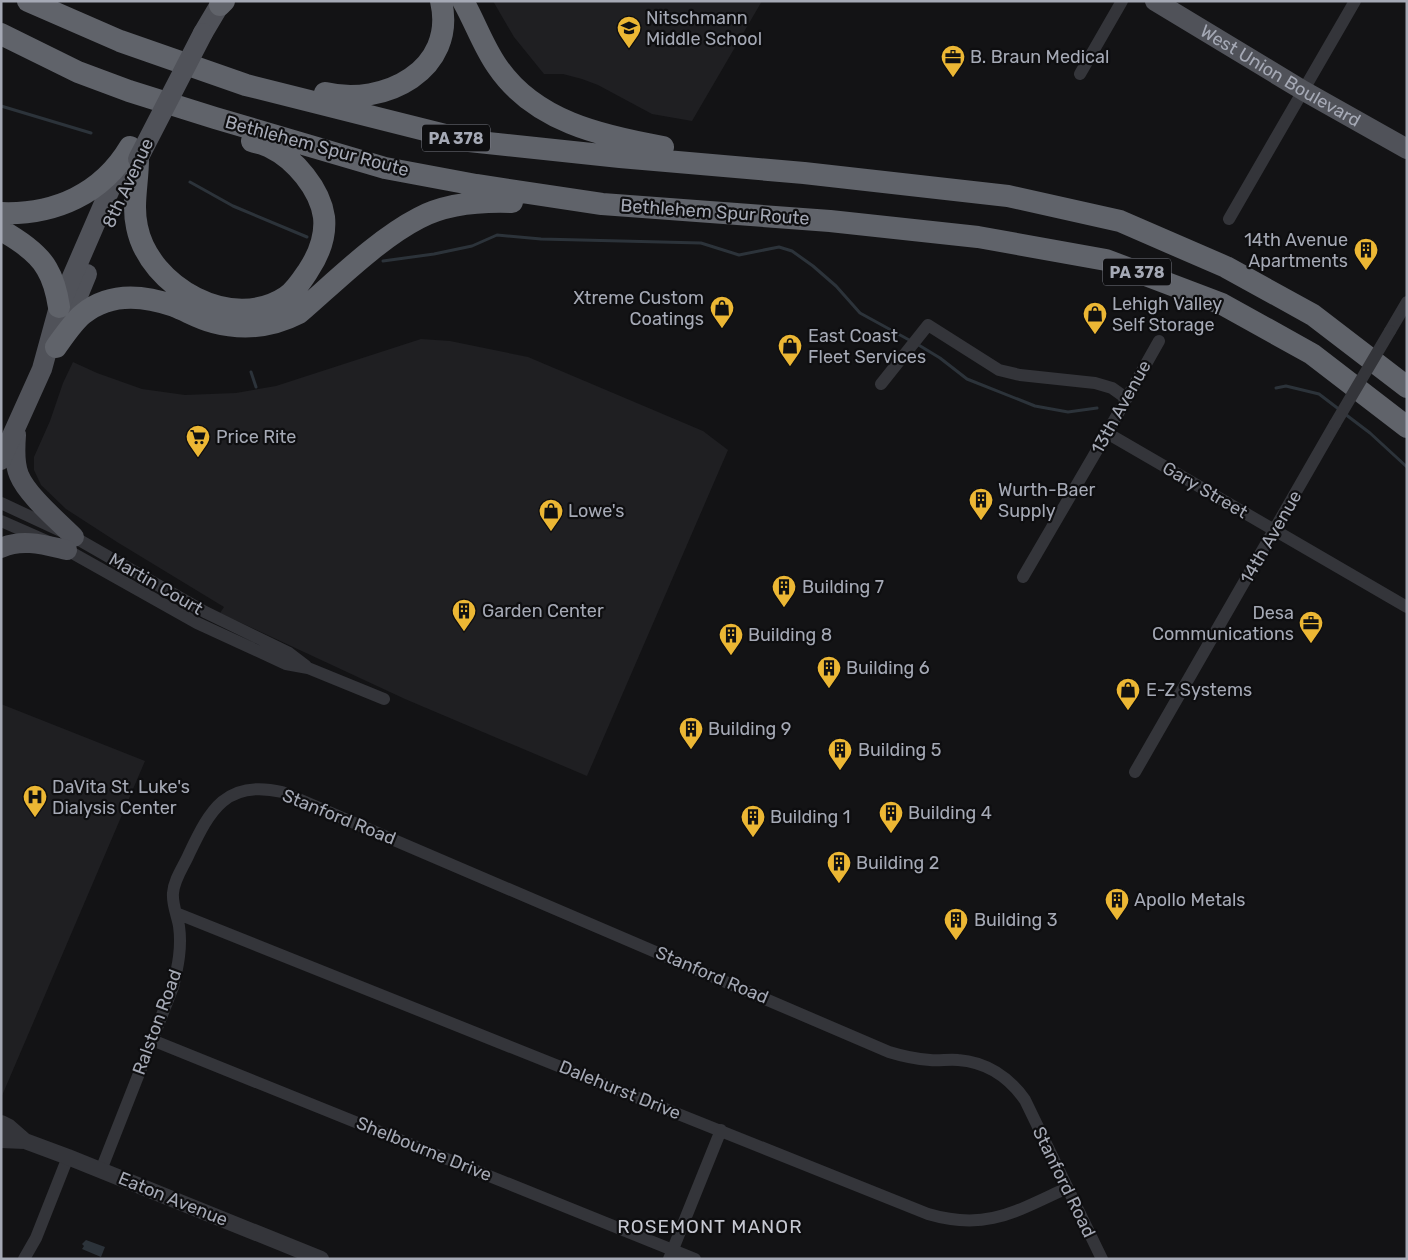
<svg xmlns="http://www.w3.org/2000/svg" width="1408" height="1260" font-family="Rubik,sans-serif">
  <rect width="100%" height="100%" fill="#131315"/>
  <path fill="#1f1f22" d="M493 1H762L692 121 652 114 598 85 582 79 563 74H544L514 37Z
    M421 339 450 341 528 357 703 431 728 450 587 776 405 699 220 613 224 607 117 542 66 509 41 485 34 470V457L50 421 63 383 73 362 97 373 142 389 185 395 236 393 276 386Z
    M1 704 145 761 1 1098Z"/>
  <path fill="#2c333a" d="M86 1240 105 1247 101 1257 82 1249 84 1246 82 1244Z"/>
  <g fill="none" stroke-linecap="round" stroke-linejoin="round">
    <path stroke="#2c333a" stroke-width="3" d="M1 106 91 133
      M190 182 233 206 307 237
      M383 261 434 254 472 246 497 235 541 239 701 243 739 255 779 247 792 251 813 266 836 286 860 313 911 341
      M917 344 940 358 967 379 1035 406 1068 412 1097 408
      M251 372 256 387
      M1276 388 1286 386 1319 394 1340 410
      M1345 414 1370 433 1407 467"/>
    <path stroke="#34353a" stroke-width="12" d="M1080 74 1122 1
      M1229 219 1355 1
      M1390 331 1407 302
      M881 384 928 325 999 370 1020 375 1095 383 1112 388 1126 398
      M1107 433 1407 607
      M1 503 74 537 205 612 289 653 306 666
      M1 521 67 550 197 623 286 664 308 668 384 699
      M1023 577 1107 433 1159 341
      M1135 772 1335 424
      M176 913 928 1214C986 1231 1015 1212 1067 1188
      M152 1040 695 1259
      M101 1170 173 987C178 966 182 947 179 926 177 915 172 904 173 893 174 879 184 866 189 854 210 810 226 779 282 792L889 1052C902 1056 916 1059 930 1060 939 1061 949 1059 958 1060 986 1062 1009 1077 1025 1100L1102 1259
      M24 1259 36 1238 68 1157
      M669 1259 721 1130"/>
    <path stroke="#34353a" stroke-width="16" d="M1 1123 9 1127 25 1141
      M1 1140 25 1141 68 1157 321 1259"/>
    <g stroke="#505259" stroke-width="20">
      <path id="s1" d="M1155 1 1304 91 1407 149"/>
      <path d="M203 33 222 1"/>
      <path d="M64 330 87 274"/>
      <path d="M16 435C15 448 14 463 19 475 27 495 58 521 74 537"/>
      <path d="M1 460 42 369 59 307 121 164"/>
      <path d="M1 548C22 538 45 545 67 550"/>
    </g>
    <path stroke="#60636a" stroke-width="22" d="M28 1 120 41 246 85 469 141 620 157 804 173 1008 196 1120 221 1226 267 1313 315 1407 387
      M463 1C475 22 483 46 497 66 534 121 601 136 663 147
      M220 5 224 1
      M1 34 78 72 129 91 215 118 385 168 476 185 602 204 830 221 978 237 1106 260 1222 304 1312 354 1407 427
      M325 93C384 107 457 70 441 1
      M138 159C138 182 132 205 137 227 149 287 232 333 286 297 295 291 302 280 308 271 318 256 326 236 324 217 320 189 295 159 270 147 265 144 258 143 252 141
      M1 213C55 215 102 194 130 147
      M1 230C17 239 38 252 47 269 53 279 57 294 59 307
      M56 347C64 336 73 322 83 314 110 292 143 295 174 306 187 311 200 319 213 322 243 330 272 327 299 313 335 282 378 239 419 218 447 203 482 201 512 202"/>
    <path stroke="#34353a" stroke-width="12" d="M1335 424 1390 331"/>
    <path stroke="#505259" stroke-width="20" d="M138 159 203 33"/>
  </g>
  <defs>
    <symbol id="school-pin" viewBox="-11 -11 22 30"><path d="M0 17L-7.5 6A9.5 9.5 0 1 1 7.5 6Z" fill="#ecb734" stroke="#0e0e10"/><path d="M0-5L7-2L0 1L-7-2ZM-4 1L0 2.5L4 1V4Q0 6-4 4Z" fill="#111"/></symbol>
    <symbol id="office-pin" viewBox="-11 -11 22 30"><path d="M0 17L-7.5 6A9.5 9.5 0 1 1 7.5 6Z" fill="#ecb734" stroke="#0e0e10"/><path d="M-6-3h4V-5.5h4V-3h4V5H-6ZM-1-4.5V-3h2v-1.5ZM-6 0V1H6V0Z" fill="#111"/></symbol>
    <symbol id="building-pin" viewBox="-11 -11 22 30"><path d="M0 17L-7.5 6A9.5 9.5 0 1 1 7.5 6Z" fill="#ecb734" stroke="#0e0e10"/><path d="M-4-6H4V6H1V3H-1V6H-4ZM-2.5-4.3h1.7v1.8h-1.7ZM.8-4.3h1.7v1.8H.8ZM-2.5-1h1.7V.8h-1.7ZM.8-1h1.7V.8H.8Z" fill="#111"/></symbol>
    <symbol id="shop-pin" viewBox="-11 -11 22 30"><path d="M0 17L-7.5 6A9.5 9.5 0 1 1 7.5 6Z" fill="#ecb734" stroke="#0e0e10"/><path d="M-5-2.5h2.3a2.7 3.5 0 0 1 5.4 0H5L5.5 6h-11ZM-1.5-2.5h3a1.5 2.3 0 0 0-3 0Z" fill="#111"/></symbol>
    <symbol id="supermarket-pin" viewBox="-11 -11 22 30"><path d="M0 17L-7.5 6A9.5 9.5 0 1 1 7.5 6Z" fill="#ecb734" stroke="#0e0e10"/><path d="M-6-5.5h2.5l.6 2H6L4.5 2H-2.5L-4.4-4H-6ZM-1.5 3.2a1.3 1.3 0 1 0 .1 0ZM3 3.2a1.3 1.3 0 1 0 .1 0Z" fill="#111"/></symbol>
    <symbol id="hospital-pin" viewBox="-11 -11 22 30"><path d="M0 17L-7.5 6A9.5 9.5 0 1 1 7.5 6Z" fill="#ecb734" stroke="#0e0e10"/><path d="M-5-5h3v3.5h4V-5h3V5h-3V1.5h-4V5h-3Z" fill="#111"/></symbol>
  </defs>
  <g fill-rule="evenodd">
    <use href="#school-pin" x="615" y="14" width="28" height="38"/>
    <use href="#office-pin" x="939" y="43" width="28" height="38"/>
    <use href="#building-pin" x="1352" y="236" width="28" height="38"/>
    <use href="#shop-pin" x="708" y="294" width="28" height="38"/>
    <use href="#shop-pin" x="1081" y="300" width="28" height="38"/>
    <use href="#shop-pin" x="776" y="332" width="28" height="38"/>
    <use href="#supermarket-pin" x="184" y="423" width="28" height="38"/>
    <use href="#building-pin" x="967" y="486" width="28" height="38"/>
    <use href="#shop-pin" x="537" y="497" width="28" height="38"/>
    <use href="#building-pin" x="770" y="573" width="28" height="38"/>
    <use href="#building-pin" x="450" y="597" width="28" height="38"/>
    <use href="#office-pin" x="1297" y="609" width="28" height="38"/>
    <use href="#building-pin" x="717" y="621" width="28" height="38"/>
    <use href="#building-pin" x="815" y="654" width="28" height="38"/>
    <use href="#shop-pin" x="1114" y="676" width="28" height="38"/>
    <use href="#building-pin" x="677" y="715" width="28" height="38"/>
    <use href="#building-pin" x="826" y="736" width="28" height="38"/>
    <use href="#hospital-pin" x="21" y="783" width="28" height="38"/>
    <use href="#building-pin" x="877" y="799" width="28" height="38"/>
    <use href="#building-pin" x="739" y="803" width="28" height="38"/>
    <use href="#building-pin" x="825" y="849" width="28" height="38"/>
    <use href="#building-pin" x="1103" y="886" width="28" height="38"/>
    <use href="#building-pin" x="942" y="906" width="28" height="38"/>
  </g>
  <g text-anchor="middle" dominant-baseline="central" stroke-width="4.5" stroke-linejoin="round" paint-order="stroke">
    <g fill="#0e0e10" stroke="#787a84" stroke-width="1">
      <rect x="422" y="124.5" width="68" height="27" rx="4"/>
      <rect x="1103" y="258.5" width="68" height="27" rx="4"/>
    </g>
    <g font-size="16" font-weight="bold" fill="#a5a9b5">
      <text x="456" y="138">PA 378</text>
      <text x="1137" y="272">PA 378</text>
    </g>
    <g font-size="18" fill="#a5a9b5" stroke="#0e0e10" text-anchor="start">
      <text x="646" y="18">Nitschmann<tspan x="646" dy="21">Middle School</tspan></text>
      <text x="970" y="57">B. Braun Medical</text>
      <text x="1348" y="240" text-anchor="end">14th Avenue<tspan x="1348" dy="21">Apartments</tspan></text>
      <text x="704" y="298" text-anchor="end">Xtreme Custom<tspan x="704" dy="21">Coatings</tspan></text>
      <text x="1112" y="304">Lehigh Valley<tspan x="1112" dy="21">Self Storage</tspan></text>
      <text x="808" y="336">East Coast<tspan x="808" dy="21">Fleet Services</tspan></text>
      <text x="216" y="437">Price Rite</text>
      <text x="998" y="490">Wurth-Baer<tspan x="998" dy="21">Supply</tspan></text>
      <text x="568" y="511">Lowe's</text>
      <text x="802" y="587">Building 7</text>
      <text x="482" y="611">Garden Center</text>
      <text x="1294" y="613" text-anchor="end">Desa<tspan x="1294" dy="21">Communications</tspan></text>
      <text x="748" y="635">Building 8</text>
      <text x="846" y="668">Building 6</text>
      <text x="1146" y="690">E-Z Systems</text>
      <text x="708" y="729">Building 9</text>
      <text x="858" y="750">Building 5</text>
      <text x="52" y="787">DaVita St. Luke's<tspan x="52" dy="21">Dialysis Center</tspan></text>
      <text x="908" y="813">Building 4</text>
      <text x="770" y="817">Building 1</text>
      <text x="856" y="863">Building 2</text>
      <text x="1134" y="900">Apollo Metals</text>
      <text x="974" y="920">Building 3</text>
    </g>
    <g font-size="18" fill="#a5a9b5" stroke="#0e0e10">
      <text stroke="none"><textPath href="#s1" startOffset="146">West Union Boulevard</textPath></text>
      <text transform="translate(317 146) rotate(15)">Bethlehem Spur Route</text>
      <text transform="translate(128 183) rotate(-65)">8th Avenue</text>
      <text transform="translate(715 212) rotate(4)">Bethlehem Spur Route</text>
      <text transform="translate(1121 407) rotate(-61)">13th Avenue</text>
      <text transform="translate(1205 490) rotate(30)">Gary Street</text>
      <text transform="translate(1271 537) rotate(-60)">14th Avenue</text>
      <text transform="translate(156 584) rotate(30)">Martin Court</text>
      <text transform="translate(339 817) rotate(22)">Stanford Road</text>
      <text transform="translate(712 975) rotate(23)">Stanford Road</text>
      <text transform="translate(157 1022) rotate(-70)">Ralston Road</text>
      <text transform="translate(620 1090) rotate(22)">Dalehurst Drive</text>
      <text transform="translate(424 1149) rotate(22)">Shelbourne Drive</text>
      <text transform="translate(1064 1182) rotate(64)">Stanford Road</text>
      <text transform="translate(173 1199) rotate(22)">Eaton Avenue</text>
    </g>
    <g font-size="19" letter-spacing="1" fill="#c6c8d1" stroke="#0e0e10">
      <text x="710" y="1226">ROSEMONT MANOR</text>
    </g>
  </g>
  <rect width="1408" height="1260" fill="none" stroke="#a5a9b5" stroke-width="5"/>
</svg>
